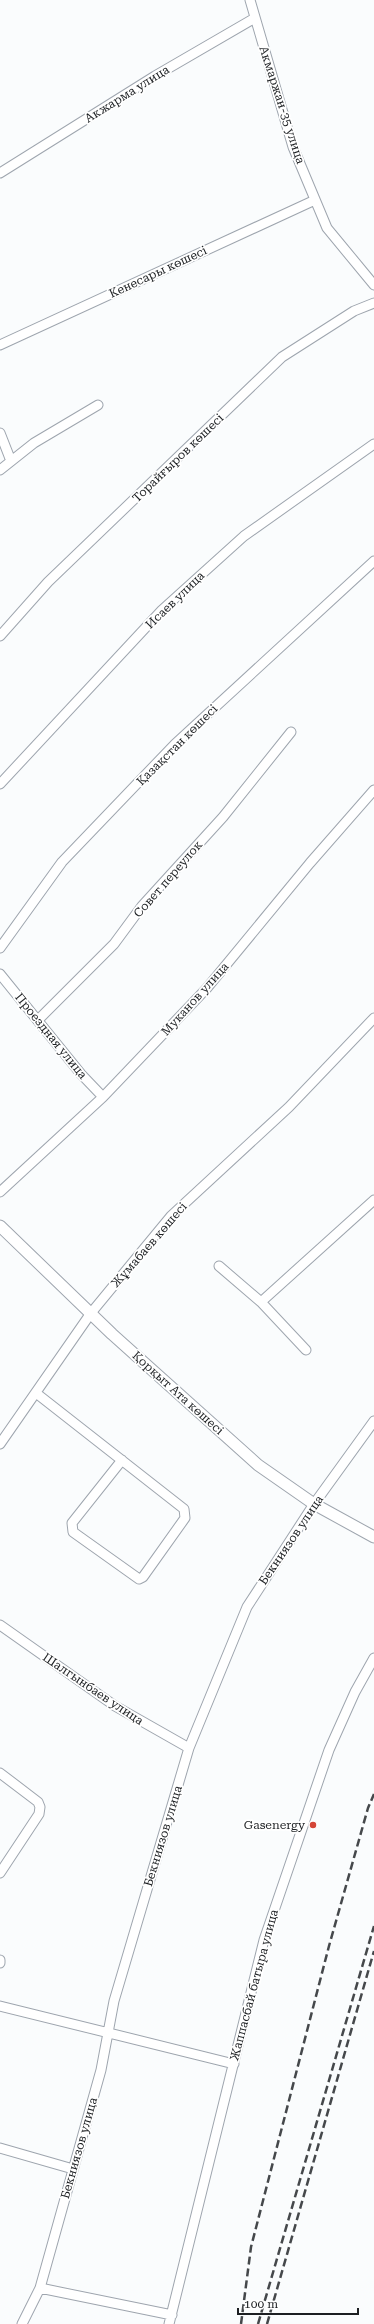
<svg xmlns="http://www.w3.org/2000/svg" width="374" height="2324" font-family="'Roboto Serif',serif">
  <rect width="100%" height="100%" fill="#fafcfd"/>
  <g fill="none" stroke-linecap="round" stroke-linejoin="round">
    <defs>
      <path id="minor" d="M250 0 293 147 327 228 374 285
        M0 173 155 76 255 18
        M0 345 315 200
        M0 433 11 461
        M0 470 34 443 98 405
        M0 636 48 582 282 357 354 311 374 303
        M0 784 162 610 244 536 374 444
        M0 948 62 862 175 744 374 561
        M0 974 81 1074 103 1097
        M38 1020 114 944 142 906 223 817 291 732
        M0 1192 103 1097 207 988 310 863 374 790
        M219 1266 261 1302 306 1350
        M261 1302 374 1200
        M36 1393 184 1509 185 1518 143 1577 139 1579 73 1532 72 1523 122 1460
        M0 1444 91 1313 171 1216 289 1107 374 1018
        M0 1625 115 1706 189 1748
        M0 1773 38 1802 40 1807 39 1814 0 1873
        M0 1960V1963
        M0 2006 234 2064
        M0 2148 73 2169
        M40 2288 172 2315
        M22 2324 40 2288 101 2070 114 2001 189 1748 247 1607 314 1504 374 1421
        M169 2324 264 1940 329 1750 355 1692 374 1658"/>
      <path id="major" d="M0 1226 112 1334 258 1465 314 1504 374 1537"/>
    </defs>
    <use href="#minor" stroke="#9ea5ae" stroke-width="11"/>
    <use href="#major" stroke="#9ea5ae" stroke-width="13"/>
    <use href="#minor" stroke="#fff" stroke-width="9"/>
    <use href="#major" stroke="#fff" stroke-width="11"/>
    <path stroke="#45484b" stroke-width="2.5" stroke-dasharray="8 4" stroke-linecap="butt" d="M241 2324 251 2247 329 1946 368 1808 374 1794
      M258 2324 374 1926
      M267 2324 374 1951"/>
  </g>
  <circle fill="#d44637" stroke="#fff" stroke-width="1.5" cx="313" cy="1825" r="4"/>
  <g text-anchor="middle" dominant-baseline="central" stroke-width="3.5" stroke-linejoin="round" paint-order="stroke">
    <g font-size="12" fill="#1c1f22" stroke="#fff">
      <text transform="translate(127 94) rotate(-32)">Акжарма улица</text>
      <text transform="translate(282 105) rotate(72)">Акмаржан-35 улица</text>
      <text transform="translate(158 272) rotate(-25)">Кенесары көшесі</text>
      <text transform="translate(178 458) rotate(-44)">Торайғыров көшесі</text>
      <text transform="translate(175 600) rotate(-44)">Исаев улица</text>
      <text transform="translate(177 745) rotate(-45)">Қазақстан көшесі</text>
      <text transform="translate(168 879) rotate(-49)">Совет переулок</text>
      <text transform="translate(195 999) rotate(-48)">Муканов улица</text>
      <text transform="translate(51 1036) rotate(51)">Проездная улица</text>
      <text transform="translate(149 1245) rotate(-49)">Жұмабаев көшесі</text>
      <text transform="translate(178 1393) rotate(42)">Қорқыт Ата көшесі</text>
      <text transform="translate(291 1540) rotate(-56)">Бекниязов улица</text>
      <text transform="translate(93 1689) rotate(34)">Шалгынбаев улица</text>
      <text transform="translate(163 1836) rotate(-73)">Бекниязов улица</text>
      <text transform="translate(254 1985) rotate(-75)">Жаппасбай батыра улица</text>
      <text transform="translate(79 2148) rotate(-74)">Бекниязов улица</text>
    </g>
    <g font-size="12" fill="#1c1f22" stroke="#fff" text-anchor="end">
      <text x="305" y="1825">Gasenergy</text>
    </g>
  </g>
  <path d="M238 2308v6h120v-6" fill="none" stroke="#1c1f22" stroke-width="2"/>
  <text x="244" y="2308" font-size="12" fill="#1c1f22" stroke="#ffffff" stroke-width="3" paint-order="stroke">100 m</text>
</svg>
